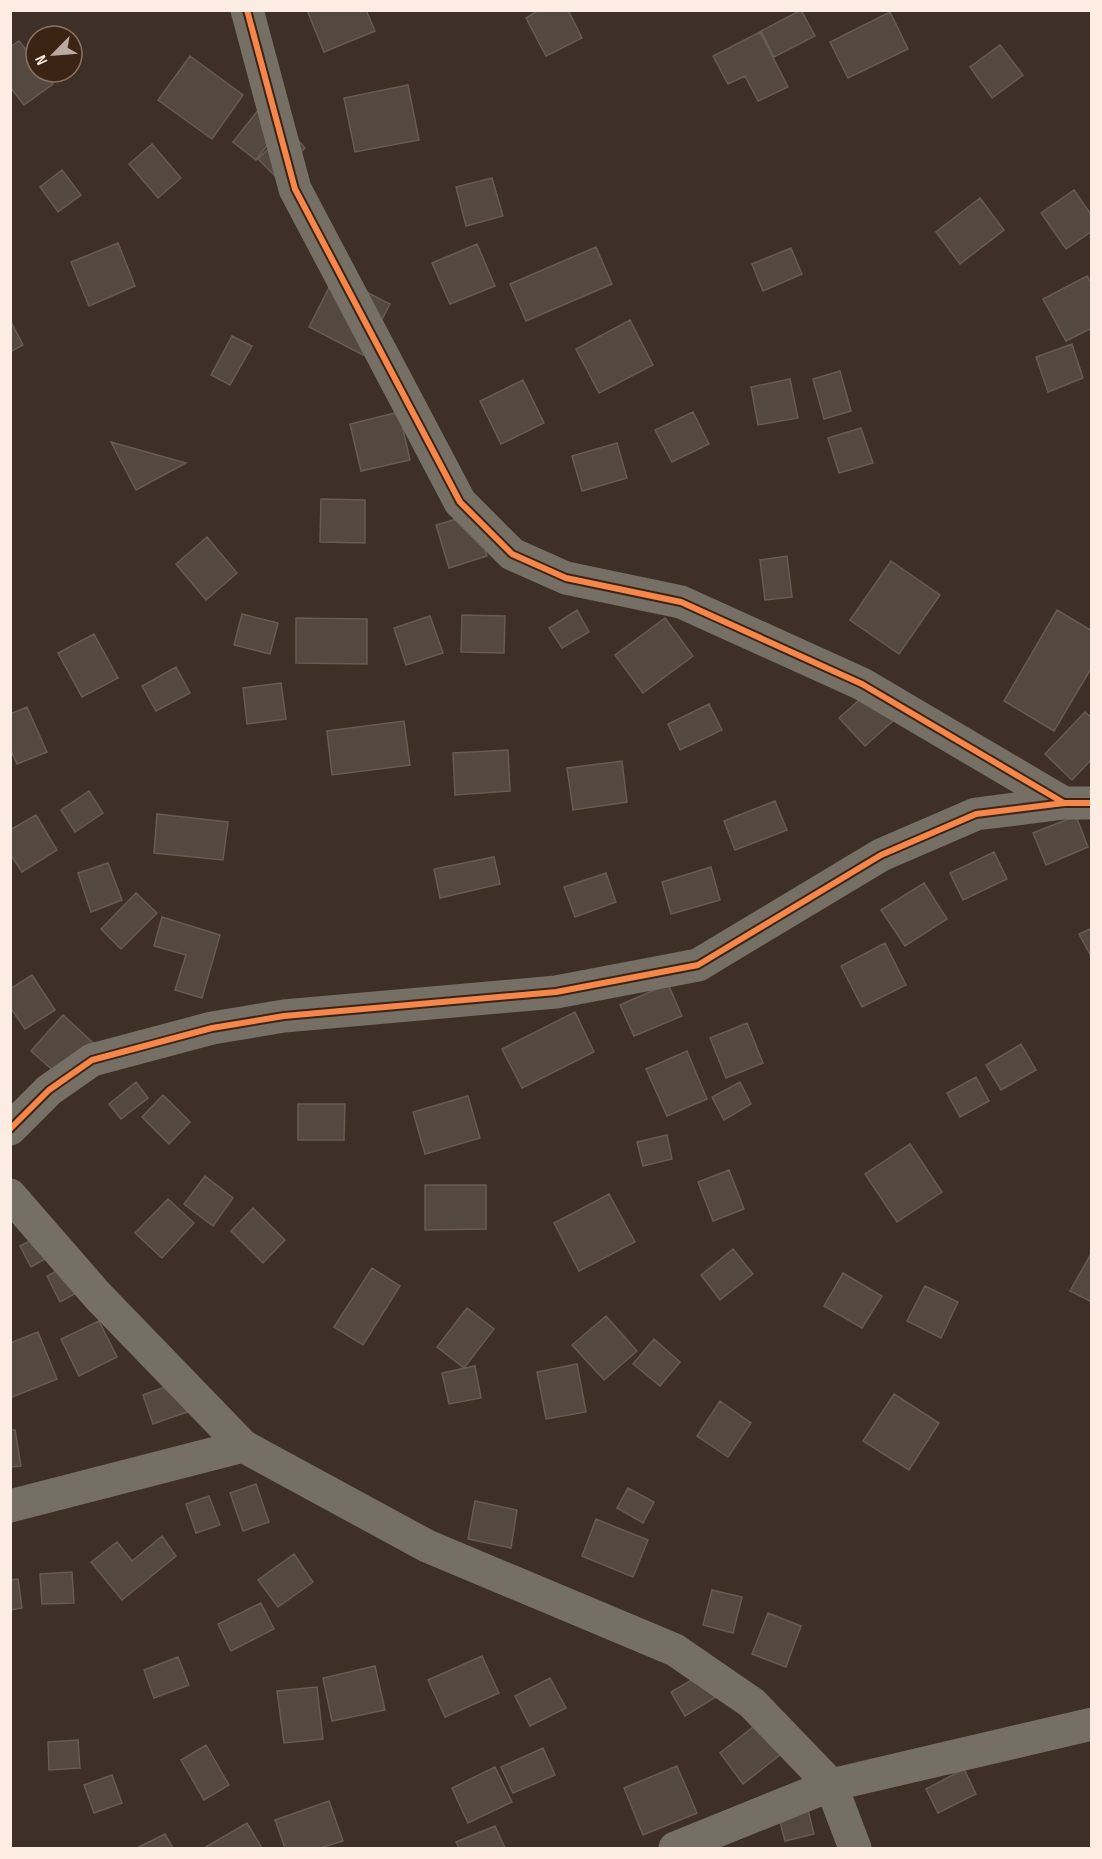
<svg xmlns="http://www.w3.org/2000/svg" width="1102" height="1859" font-family="'Sofia Sans Condensed',sans-serif">
  <rect width="100%" height="100%" fill="#3e3027"/>
  <path fill="#534941" stroke="#675b53" stroke-width="1.5" d="M307 10H366L375 31 324 52Z
    M539 10H568L582 38 546 56 526 18Z
    M539 10H568L582 38 546 56 526 18Z
    M801 10 815 36 774 57 761 31Z
    M890 12 908 49 848 78 830 42Z
    M760 32 788 87 758 101 745 76 728 84 713 56Z
    M19 41 36 62V72H43L53 84 24 105 10 87V47Z
    M1000 45 1023 75 992 98 970 67Z
    M190 56 243 95 212 139 158 100Z
    M408 85 419 140 355 152 344 98Z
    M259 109 282 126 256 160 233 142Z
    M259 109 282 126 256 160 233 142Z
    M288 129 305 148 276 177 258 159Z
    M152 144 181 178 158 198 129 164Z
    M62 170 81 195 58 212 40 187Z
    M492 178 503 216 466 226 456 187Z
    M1074 190 1092 216V231L1066 249 1041 213Z
    M980 198 1004 230 960 264 936 232Z
    M118 243 135 286 89 306 71 262Z
    M477 244 495 286 450 304 432 263Z
    M477 244 495 286 450 304 432 263Z
    M596 247 612 284 526 321 510 284Z
    M596 247 612 284 526 321 510 284Z
    M791 248 802 274 763 291 752 264Z
    M335 276 390 304 363 355 309 327Z
    M1087 276 1092 284V328L1066 341 1043 299Z
    M10 320 23 345 10 352Z
    M630 320 653 365 599 393 576 349Z
    M232 336 252 346 230 385 211 375Z
    M1072 344 1083 378 1048 392 1036 357Z
    M840 371 851 411 824 419 813 379Z
    M790 379 798 418 758 425 751 387Z
    M523 380 544 423 501 444 480 401Z
    M399 412 410 460 361 471 350 424Z
    M693 412 709 444 672 462 655 430Z
    M861 428 873 463 839 473 828 438Z
    M111 442 186 463 136 490Z
    M617 443 627 478 582 491 572 456Z
    M321 499 365 500V543L320 542Z
    M474 514 487 556 449 568 436 525Z
    M474 514 487 556 449 568 436 525Z
    M207 537 237 573 206 600 176 564Z
    M787 556 792 597 765 600 760 560Z
    M891 561 940 595 899 654 850 620Z
    M577 610 589 632 562 648 549 628Z
    M1057 610 1092 631V667L1054 731 1004 701Z
    M242 614 278 623 270 654 234 645Z
    M462 615 505 616 504 653 461 652Z
    M462 615 505 616 504 653 461 652Z
    M430 616 443 653 406 665 394 628Z
    M296 618 367 619V664L296 663Z
    M665 618 693 656 643 693 615 655Z
    M94 634 118 678 82 697 58 653Z
    M94 634 118 678 82 697 58 653Z
    M176 667 190 693 156 711 142 686Z
    M176 667 190 693 156 711 142 686Z
    M281 683 286 719 247 724 243 688Z
    M281 683 286 719 247 724 243 688Z
    M877 684 903 712 865 746 839 718Z
    M709 704 722 730 680 750 668 724Z
    M27 707 47 752 17 764 10 748V714Z
    M1085 712 1092 718V759L1072 780 1045 754Z
    M1085 712 1092 718V759L1072 780 1045 754Z
    M404 721 410 765 332 775 327 731Z
    M508 750 510 791 455 795 453 753Z
    M622 761 627 802 573 810 567 768Z
    M89 791 103 813 75 832 61 810Z
    M775 801 787 830 735 850 724 821Z
    M775 801 787 830 735 850 724 821Z
    M157 814 228 822 223 860 154 853Z
    M36 815 57 850 22 872 10 854V830Z
    M36 815 57 850 22 872 10 854V830Z
    M1076 816 1088 847 1046 865 1033 833Z
    M994 852 1007 879 963 900 950 873Z
    M994 852 1007 879 963 900 950 873Z
    M494 857 500 884 440 898 434 869Z
    M108 863 122 900 91 912 78 873Z
    M711 867 720 900 671 914 662 882Z
    M606 873 616 902 575 917 564 887Z
    M924 883 947 919 905 946 881 910Z
    M136 893 157 913 121 949 101 929Z
    M162 917 220 935 202 998 175 990 186 955 154 946Z
    M162 917 220 935 202 998 175 990 186 955 154 946Z
    M1092 928V958L1079 934Z
    M885 943 906 985 862 1007 841 966Z
    M32 975 55 1010 25 1029 10 1007V989Z
    M668 984 682 1016 634 1036 620 1005Z
    M575 1012 594 1052 522 1088 502 1049Z
    M63 1015 104 1053 73 1088 31 1051Z
    M747 1023 763 1063 726 1078 710 1038Z
    M1021 1044 1036 1070 1001 1090 986 1065Z
    M687 1051 707 1099 667 1116 646 1069Z
    M976 1077 989 1101 960 1117 947 1093Z
    M136 1082 148 1098 121 1119 109 1104Z
    M740 1082 751 1104 724 1120 712 1097Z
    M163 1095 190 1122 169 1144 142 1117Z
    M468 1096 480 1138 425 1154 413 1112Z
    M298 1104H345L344 1140H298Z
    M667 1135 672 1159 643 1166 637 1142Z
    M910 1144 942 1192 897 1222 865 1174Z
    M910 1144 942 1192 897 1222 865 1174Z
    M729 1170 744 1209 713 1221 698 1182Z
    M205 1176 233 1198 213 1226 184 1204Z
    M425 1185H486V1229L425 1230Z
    M609 1194 635 1242 579 1271 554 1223Z
    M168 1199 194 1223 162 1258 135 1233Z
    M253 1208 285 1240 263 1263 231 1231Z
    M52 1229 63 1249 31 1267 20 1246Z
    M733 1249 753 1274 720 1300 701 1275Z
    M1092 1252V1302L1070 1291Z
    M78 1260 91 1285 60 1302 47 1276Z
    M372 1268 400 1286 363 1345 334 1327Z
    M843 1273 882 1296 862 1328 824 1306Z
    M843 1273 882 1296 862 1328 824 1306Z
    M925 1286 958 1302 941 1338 907 1321Z
    M467 1308 494 1329 464 1368 437 1347Z
    M606 1316 637 1351 604 1380 572 1345Z
    M606 1316 637 1351 604 1380 572 1345Z
    M99 1321 117 1357 79 1376 61 1339Z
    M38 1332 57 1379 10 1398V1343Z
    M38 1332 57 1379 10 1398V1343Z
    M654 1339 680 1362 660 1386 633 1364Z
    M577 1364 586 1412 546 1419 537 1372Z
    M475 1366 481 1398 449 1404 442 1373Z
    M475 1366 481 1398 449 1404 442 1373Z
    M176 1383 187 1412 153 1424 143 1395Z
    M894 1394 939 1423 909 1470 863 1441Z
    M720 1401 751 1423 728 1457 697 1436Z
    M10 1430H15L21 1466 10 1467Z
    M256 1484 269 1522 243 1531 230 1493Z
    M628 1488 654 1502 643 1523 617 1508Z
    M628 1488 654 1502 643 1523 617 1508Z
    M209 1496 220 1525 196 1533 186 1504Z
    M475 1501 517 1510 511 1548 468 1539Z
    M475 1501 517 1510 511 1548 468 1539Z
    M596 1519 648 1540 633 1577 582 1556Z
    M596 1519 648 1540 633 1577 582 1556Z
    M162 1536 176 1556 122 1600 91 1562 117 1542 132 1561Z
    M162 1536 176 1556 122 1600 91 1562 117 1542 132 1561Z
    M294 1554 313 1582 278 1607 258 1580Z
    M294 1554 313 1582 278 1607 258 1580Z
    M72 1572 74 1603 42 1604 40 1574Z
    M18 1579 22 1608 10 1610V1580Z
    M712 1590 742 1597 733 1633 703 1625Z
    M261 1603 274 1629 231 1651 218 1624Z
    M768 1613 801 1626 786 1667 752 1654Z
    M482 1656 499 1693 445 1717 428 1680Z
    M178 1657 189 1685 154 1698 144 1670Z
    M178 1657 189 1685 154 1698 144 1670Z
    M375 1666 385 1710 332 1721 323 1678Z
    M375 1666 385 1710 332 1721 323 1678Z
    M705 1672 719 1695 685 1716 671 1692Z
    M550 1678 566 1708 530 1726 515 1696Z
    M550 1678 566 1708 530 1726 515 1696Z
    M317 1687 323 1739 284 1743 277 1691Z
    M762 1720 785 1751 743 1784 720 1753Z
    M78 1740 80 1768 49 1770 48 1742Z
    M206 1745 229 1785 204 1800 181 1760Z
    M543 1748 555 1775 513 1793 501 1767Z
    M543 1748 555 1775 513 1793 501 1767Z
    M677 1766 697 1813 643 1835 624 1788Z
    M495 1767 512 1802 468 1823 452 1788Z
    M964 1769 976 1794 938 1813 926 1789Z
    M964 1769 976 1794 938 1813 926 1789Z
    M112 1775 122 1803 94 1813 84 1785Z
    M329 1801 343 1841 320 1848H285L275 1820Z
    M806 1802 814 1834 785 1841 777 1810Z
    M806 1802 814 1834 785 1841 777 1810Z
    M247 1823 262 1848H204Z
    M247 1823 262 1848H204Z
    M495 1826 505 1848H459L456 1842Z
    M495 1826 505 1848H459L456 1842Z
    M165 1834 173 1848H137Z
    M165 1834 173 1848H137Z"/>
  <g fill="none" stroke-linecap="round" stroke-linejoin="round">
    <path stroke="#756f65" stroke-width="33" d="M247 10 295 189 460 502 512 554 566 578 681 602 862 684 1064 803
      M10 1129 49 1090 92 1060 212 1028 284 1016 556 992 698 965 881 855 976 814 1064 803H1092
      M10 1195 97 1295 243 1446 427 1546 675 1650 752 1703 831 1785 855 1848
      M10 1506 243 1446
      M675 1848 831 1785 1092 1724"/>
    <defs>
      <path id="cycleway" d="M247 10 295 189 460 502 512 554 566 578 681 602 862 684 1064 803
        M10 1129 49 1090 92 1060 212 1028 284 1016 556 992 698 965 881 855 976 814 1064 803H1092"/>
    </defs>
    <use href="#cycleway" stroke="#3c2414" stroke-width="10"/>
    <use href="#cycleway" stroke="#f5874c" stroke-width="6"/>
  </g>
  <rect width="1102" height="1859" fill="none" stroke="#fdece2" stroke-width="24"/>
  <g transform="translate(54 54) rotate(245)"><circle r="28" fill="#3c2414" stroke="#897466" stroke-width="1.5"/>
  <path d="M0-4.5L10 22L0 15L-10 22Z" fill="#baaaa1"/>
  <text y="-9" font-size="16" font-weight="bold" text-anchor="middle" fill="#fdece2">N</text>
  </g>
</svg>
